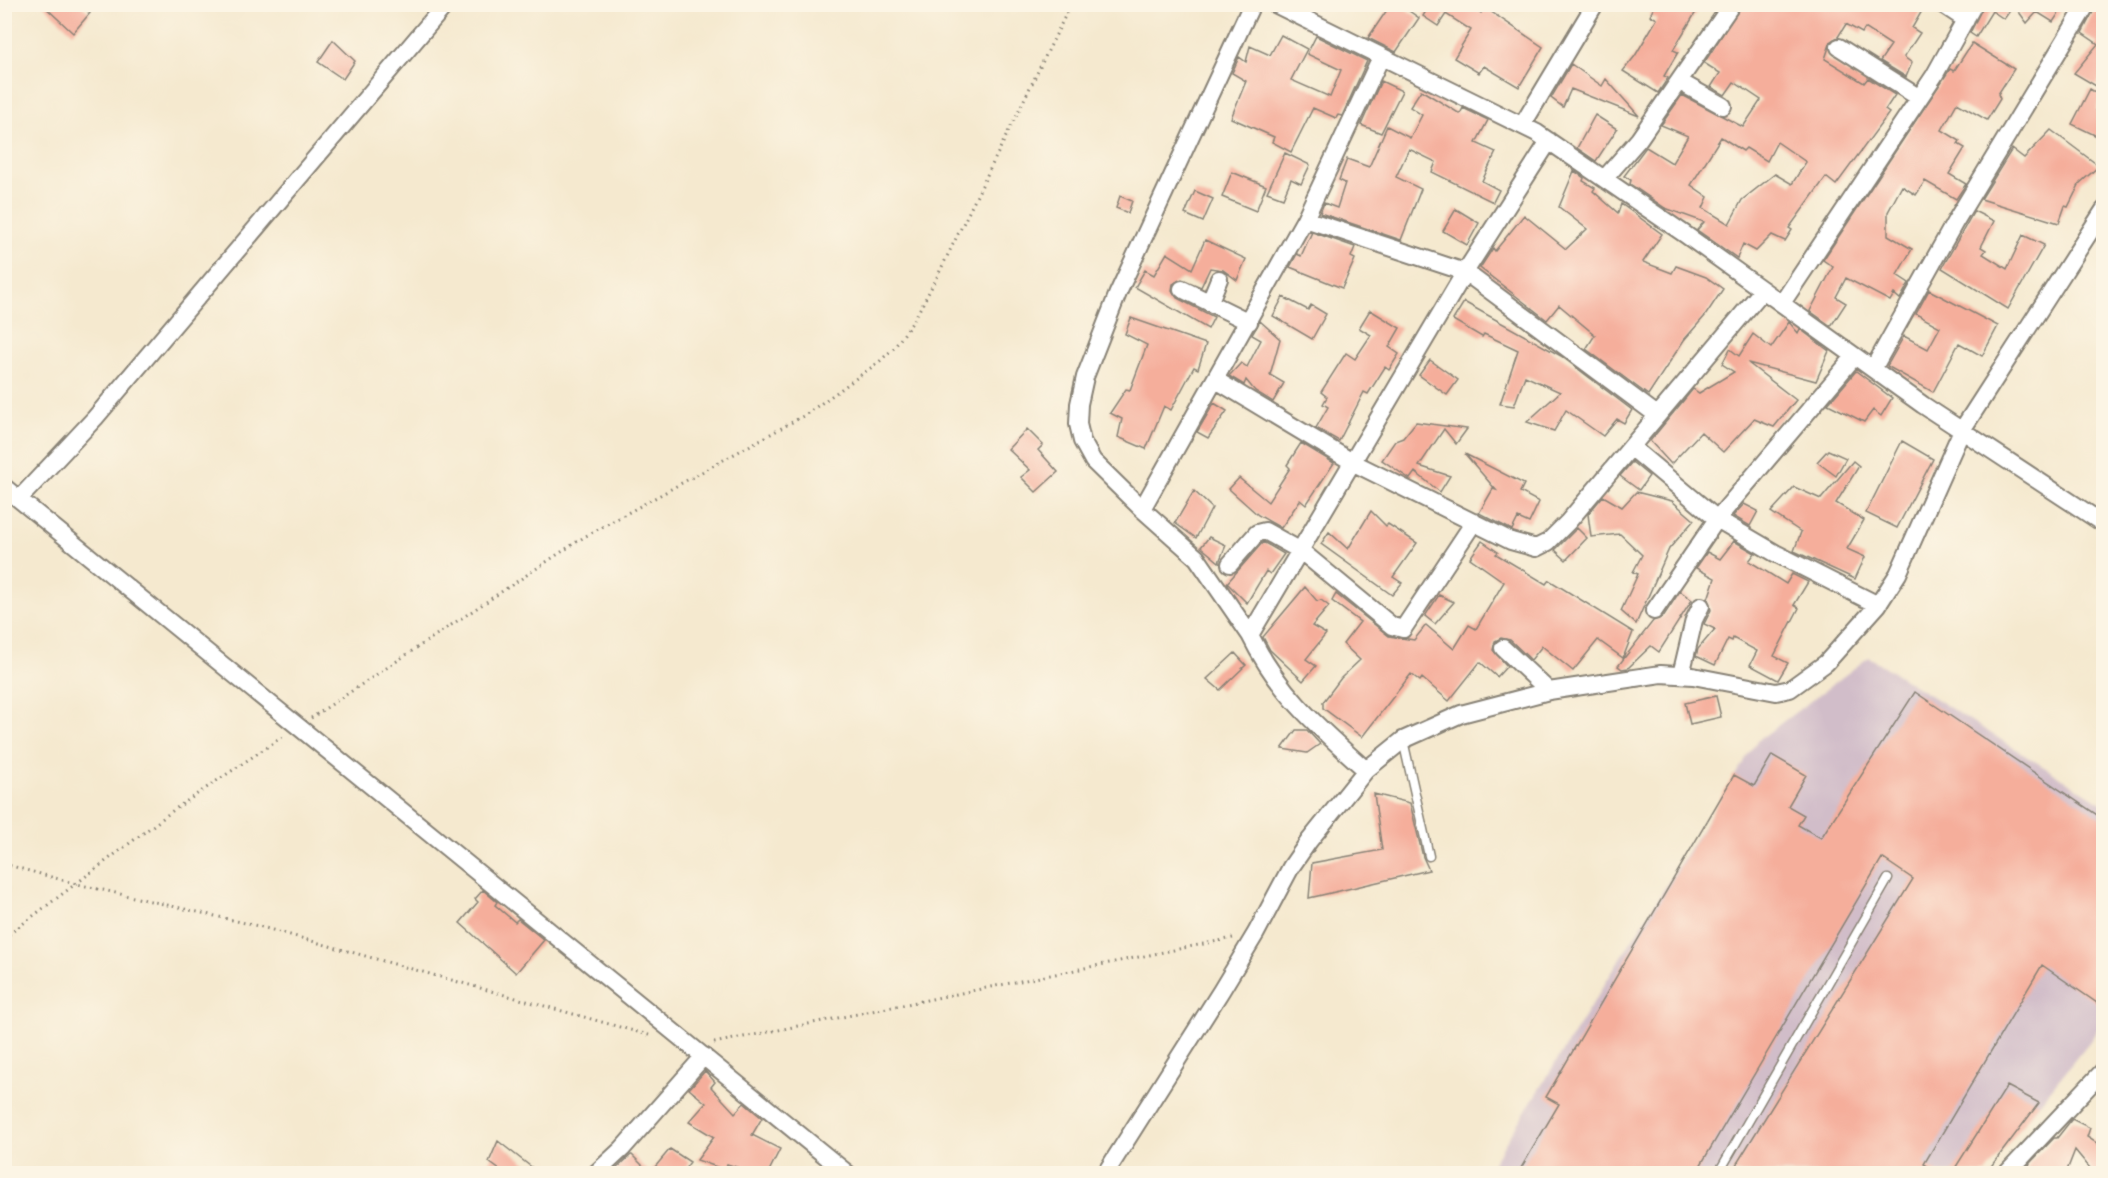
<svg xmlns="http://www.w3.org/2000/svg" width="2108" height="1178" font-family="Vollkorn,serif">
  <rect width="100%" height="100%" fill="#fcf5e5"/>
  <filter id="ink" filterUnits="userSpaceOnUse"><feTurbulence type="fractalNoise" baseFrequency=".0167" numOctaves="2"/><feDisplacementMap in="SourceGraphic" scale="12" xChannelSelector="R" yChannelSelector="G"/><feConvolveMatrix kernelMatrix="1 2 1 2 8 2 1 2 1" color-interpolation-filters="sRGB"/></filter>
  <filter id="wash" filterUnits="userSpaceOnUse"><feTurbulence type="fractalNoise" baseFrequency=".008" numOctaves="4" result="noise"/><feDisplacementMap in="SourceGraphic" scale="24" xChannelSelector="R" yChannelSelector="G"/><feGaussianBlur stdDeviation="1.35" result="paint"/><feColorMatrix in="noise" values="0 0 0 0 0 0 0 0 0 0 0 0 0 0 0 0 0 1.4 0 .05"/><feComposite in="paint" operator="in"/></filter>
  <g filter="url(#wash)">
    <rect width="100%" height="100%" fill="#f5e9cf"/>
    <path fill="#d1bdc9" d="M1869 657 2103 804V1021L2090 1041 1983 1173 1486 1174 1756 742Z"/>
    <g id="blocks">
      <path fill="#f5ae9b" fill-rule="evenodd" d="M42 4H79L90 13 73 33Z
        M1391 4H1399L1419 18 1396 52 1368 38Z
        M1430 4H1468L1481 13 1484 7 1543 47 1519 87 1484 66 1479 73 1454 58 1471 30 1446 14 1438 26 1423 16Z
        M1656 4H1698L1694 11 1696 12 1673 50 1678 52 1664 76 1668 78 1658 93 1623 71 1635 56 1657 19 1650 15Z
        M1742 4H1926L1912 28 1920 33 1904 57 1912 63 1906 77 1880 61 1891 45 1865 28 1862 33 1846 24 1838 37 1831 41 1825 59 1864 83 1868 78 1895 95 1885 110 1889 113 1836 185 1826 177 1789 228 1792 230 1785 241 1772 235 1756 251 1743 244 1737 258 1697 230 1704 222 1665 208 1630 184 1631 180 1624 176 1646 147 1672 163 1688 136 1661 125 1682 95 1743 127 1761 100 1734 82 1725 95 1711 87 1720 73 1704 63ZM1721 137 1743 151 1746 148 1767 161 1777 142 1806 162 1792 184 1775 174 1742 200 1729 224 1703 208 1708 197 1691 185Z
        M1984 4H2065L2053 22 2037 12 2027 23 2014 5 2004 19 1992 11 1976 37 1970 33Z
        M2097 4H2103V75L2096 86 2074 73 2098 44 2082 33Z
        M1281 35 1307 49 1291 80 1330 97 1341 70 1307 54 1316 36 1367 61 1342 116 1338 115 1336 118 1313 108 1291 152 1272 142 1274 137 1231 118 1246 81 1232 73 1239 57 1246 62 1250 46 1270 55Z
        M333 40 355 61 343 79 318 62Z
        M1972 43 2014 69 1998 94 2000 99 1987 120 1957 103 1942 130 1960 141 1958 144 1965 148 1949 174 1966 184 1956 199 1925 181 1916 195 1902 186 1888 212V235L1912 249 1897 275 1909 283 1900 299 1894 294 1890 301 1846 278 1836 297 1846 303 1831 326 1810 311 1833 267 1823 260 1950 69 1954 71Z
        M1571 64 1602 86 1606 79 1639 116 1571 89 1563 107 1551 98Z
        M1381 81 1402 91 1381 133 1361 125Z
        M2090 89 2101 96 2096 110 2103 115V139L2072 124Z
        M1421 90 1460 114 1463 108 1488 120 1476 143 1496 152 1482 181 1499 190 1493 202 1432 172 1436 162 1409 149 1396 177 1421 189 1401 240 1320 213 1324 203 1337 208 1345 183 1339 180 1347 159 1369 167 1387 126 1410 138 1422 115 1410 107Z
        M1595 115 1617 129 1596 161 1577 148Z
        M2051 130 2099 166 2080 183 2068 207 2065 206 2059 223 1981 199 2012 149 2024 158Z
        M1285 153 1310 165 1301 184 1291 179 1283 198 1267 192Z
        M1574 171 1584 178 1583 181 1595 188 1593 191 1618 213 1621 204 1662 234 1643 262 1672 273 1676 266 1706 277 1723 289 1705 316 1684 340 1648 395 1586 349 1595 335 1559 305 1547 320 1480 268 1493 248 1495 251 1524 215 1566 249 1587 229 1559 207Z
        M1232 172 1266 186 1256 211 1222 197Z
        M1195 191 1213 199 1203 222 1185 214Z
        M1120 196 1132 201 1128 213 1116 208Z
        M1456 209 1479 223 1467 245 1443 231Z
        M1974 211 1994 221 1981 247 1986 250 1983 254 2007 269 2023 235 2044 245 2008 309 1942 268Z
        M1312 232 1355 247 1351 257 1355 259 1342 288 1290 267 1297 254 1301 256Z
        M1205 240 1246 259 1237 280 1223 270 1210 268 1201 287 1182 279 1173 284 1172 290 1177 298 1214 317 1208 329 1135 287 1145 270 1154 275 1167 253 1192 269Z
        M1929 290 1998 326 1982 356 1959 343 1933 392 1887 366 1904 336 1928 349 1940 327 1916 314Z
        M1283 297 1308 310 1311 305 1326 314 1312 339 1273 316Z
        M1464 302 1561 356 1632 410 1624 423 1617 419 1603 436 1566 410 1554 431 1527 422 1560 392 1525 376 1514 406 1500 404 1518 350 1484 334 1482 337 1453 320Z
        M1370 310 1400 328 1389 347 1399 354 1389 370 1385 367 1368 394 1364 392 1339 441 1316 428 1328 407 1323 404 1327 397 1321 392 1346 353 1355 359 1371 335 1359 328Z
        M1131 318 1206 344 1198 369 1194 367 1171 410 1164 406 1146 449 1118 437 1122 419 1110 413 1126 389 1130 390 1147 345 1125 334Z
        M1260 321 1280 339 1270 375 1284 383 1273 402 1255 391 1246 380 1244 385 1229 376 1241 363 1247 367 1261 340 1252 335Z
        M1789 322 1798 333 1800 329 1829 351 1816 381 1748 363 1796 400 1774 427 1754 419 1723 452 1701 432 1671 464 1650 441 1693 389 1699 393 1734 372 1722 364 1730 349 1739 356 1753 334 1771 348Z
        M1430 360 1458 380 1447 395 1419 375Z
        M1856 371 1892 398 1881 416 1873 410 1864 422 1828 404Z
        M1214 403 1227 411 1208 438 1197 432Z
        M1416 422 1467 429 1456 444 1444 429 1419 466 1450 476 1440 492 1415 472 1410 479 1382 460 1395 441 1403 438Z
        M1027 429 1043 445 1038 450 1058 472 1036 492 1021 477 1030 470 1008 449Z
        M1902 441 1933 459 1897 528 1866 513Z
        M1301 443 1334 463 1306 505 1300 500 1281 528 1258 515 1229 489 1239 478 1268 502 1290 468 1287 465Z
        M1828 450 1846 458 1836 476 1817 462Z
        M1465 454 1524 484 1520 492 1539 502 1529 523 1518 518 1512 530 1479 513 1493 489 1496 490Z
        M1853 461 1859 466 1836 503 1864 520 1847 549 1865 557 1855 579 1794 551 1801 532 1771 512 1794 487 1821 499Z
        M1632 462 1649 476 1639 490 1620 476Z
        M1194 491 1212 508 1196 538 1175 523Z
        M1636 492 1672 501 1694 520 1669 549 1636 624 1621 611 1638 574 1633 572 1642 555 1620 534 1591 537 1588 514 1603 496 1622 507Z
        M1744 504 1758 511 1750 526 1733 516Z
        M1371 511 1386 526 1388 524 1417 543 1393 577 1402 583 1392 595 1321 544 1329 532 1348 549Z
        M1577 528 1587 538 1566 560 1555 550Z
        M1209 537 1226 545 1219 562 1201 547Z
        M1482 541 1498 552 1496 554 1546 584 1549 580 1633 632 1623 658 1598 640 1573 671 1542 646 1531 660 1510 640 1501 638 1495 641 1493 650 1507 666 1497 677 1480 662 1449 701 1422 678 1420 681 1411 674 1362 737 1323 708V702L1341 678 1360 660 1343 644 1360 622 1332 601 1336 594 1389 636 1414 640 1426 625 1454 649 1469 625 1476 629 1504 582 1470 558Z
        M1734 541 1755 553 1749 561 1786 584 1792 574 1808 582 1794 605 1799 608 1774 656 1788 663 1778 680 1750 665 1757 651 1733 638 1732 641 1728 639 1715 665 1696 656 1698 649 1715 629 1704 624 1711 610 1708 599 1715 578 1696 568 1707 552 1720 559Z
        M1263 542 1284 554 1270 574 1266 571 1247 603 1227 583Z
        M1305 587 1317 601 1321 600 1329 606 1312 626 1326 634 1306 659 1316 666 1303 681 1270 650 1263 637Z
        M1680 591 1692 600 1659 652 1651 646 1628 668 1622 669 1618 666 1653 621 1663 617Z
        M1439 595 1454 602 1435 624 1425 616Z
        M1235 653 1246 665 1220 690 1207 679Z
        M1915 692 2103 819V1007L2042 965 1924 1164 1938 1173H1731L1913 879 1882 858 1696 1173H1518L1559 1104 1546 1097 1734 775 1754 786 1772 755 1806 775 1788 806 1804 815 1798 825 1821 838Z
        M1716 696 1721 717 1690 724 1685 703Z
        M1296 730H1307L1320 744 1307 753 1282 749Z
        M1374 794 1410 803 1423 857 1429 870 1309 898 1312 863 1382 850Z
        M483 890 497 902 495 905 515 922 518 919 544 940 516 973 460 923 478 902 475 899Z
        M705 1071 715 1082 711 1087 735 1113 744 1103 762 1118 752 1135 780 1149 768 1173H754L727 1164 725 1170 697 1160 714 1137 689 1122 706 1103 689 1089Z
        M2007 1086 2039 1103 1986 1173H1952Z
        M2072 1119 2090 1128 2087 1137 2103 1147V1173H2094L2075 1150 2066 1173H2026L2030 1163 2054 1138H2057Z
        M498 1141 539 1173H504L489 1162Z
        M670 1149 690 1162 682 1173H650Z
        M631 1155H632L650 1173H620L615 1170Z"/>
    </g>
  </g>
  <g filter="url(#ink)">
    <use href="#blocks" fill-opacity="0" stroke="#888276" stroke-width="1.5"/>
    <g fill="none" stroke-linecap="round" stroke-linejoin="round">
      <defs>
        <path id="lane" d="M1403 740 1429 856
          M1718 1174 1888 879"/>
        <path id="street" d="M1275 4 1537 133 1686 235 1923 405 2104 524
          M1942 4 1966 20
          M1839 47 1918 97
          M1680 82 1723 106
          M1523 124 1595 4
          M1605 178 1639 139 1732 4
          M1305 219 1465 272 1657 415
          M1182 289 1249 322
          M1210 301 1219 279
          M1782 303 1934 76 1974 4
          M1873 369 1955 222 2087 4
          M1216 380 1354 463 1511 541 1536 548 1548 542 1568 522 1763 290
          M1631 447 1717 519 1775 553 1878 605
          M4 487 848 1174
          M19 499 95 418 446 4
          M1142 509 1305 219 1381 57
          M1230 564 1257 533 1265 531 1301 551 1392 626 1403 629 1474 522
          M1654 611 1717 519 1854 357
          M1250 635 1197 558 1142 509 1093 461 1082 441 1078 424 1079 404 1085 377 1118 293 1252 4
          M1503 648 1549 691
          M1681 675 1694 620 1701 606
          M1366 770C1318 727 1279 694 1250 635L1465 272 1549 141
          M595 1174 622 1149 704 1056
          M1105 1174 1221 991 1256 933 1291 867 1309 841 1366 770 1403 740 1461 714 1549 691 1661 674 1693 676 1776 692 1790 689 1826 663 1878 605 1898 574 1962 430 2104 210
          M2006 1174 2104 1070"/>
      </defs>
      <use href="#lane" stroke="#888276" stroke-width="11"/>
      <use href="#street" stroke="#888276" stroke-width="20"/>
      <path stroke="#888276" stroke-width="3" stroke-dasharray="1.5 4.5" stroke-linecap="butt" d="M311 718 584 537 805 415 879 362 894 348 914 320 937 277 1071 4
        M4 864 77 884 258 926 652 1036
        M4 938 175 809 285 735
        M714 1043 1233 938"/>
      <use href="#lane" stroke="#fff" stroke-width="8"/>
      <use href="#street" stroke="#fff" stroke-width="16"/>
    </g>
  </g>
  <rect width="2108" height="1178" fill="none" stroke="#fcf5e5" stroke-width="24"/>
</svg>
